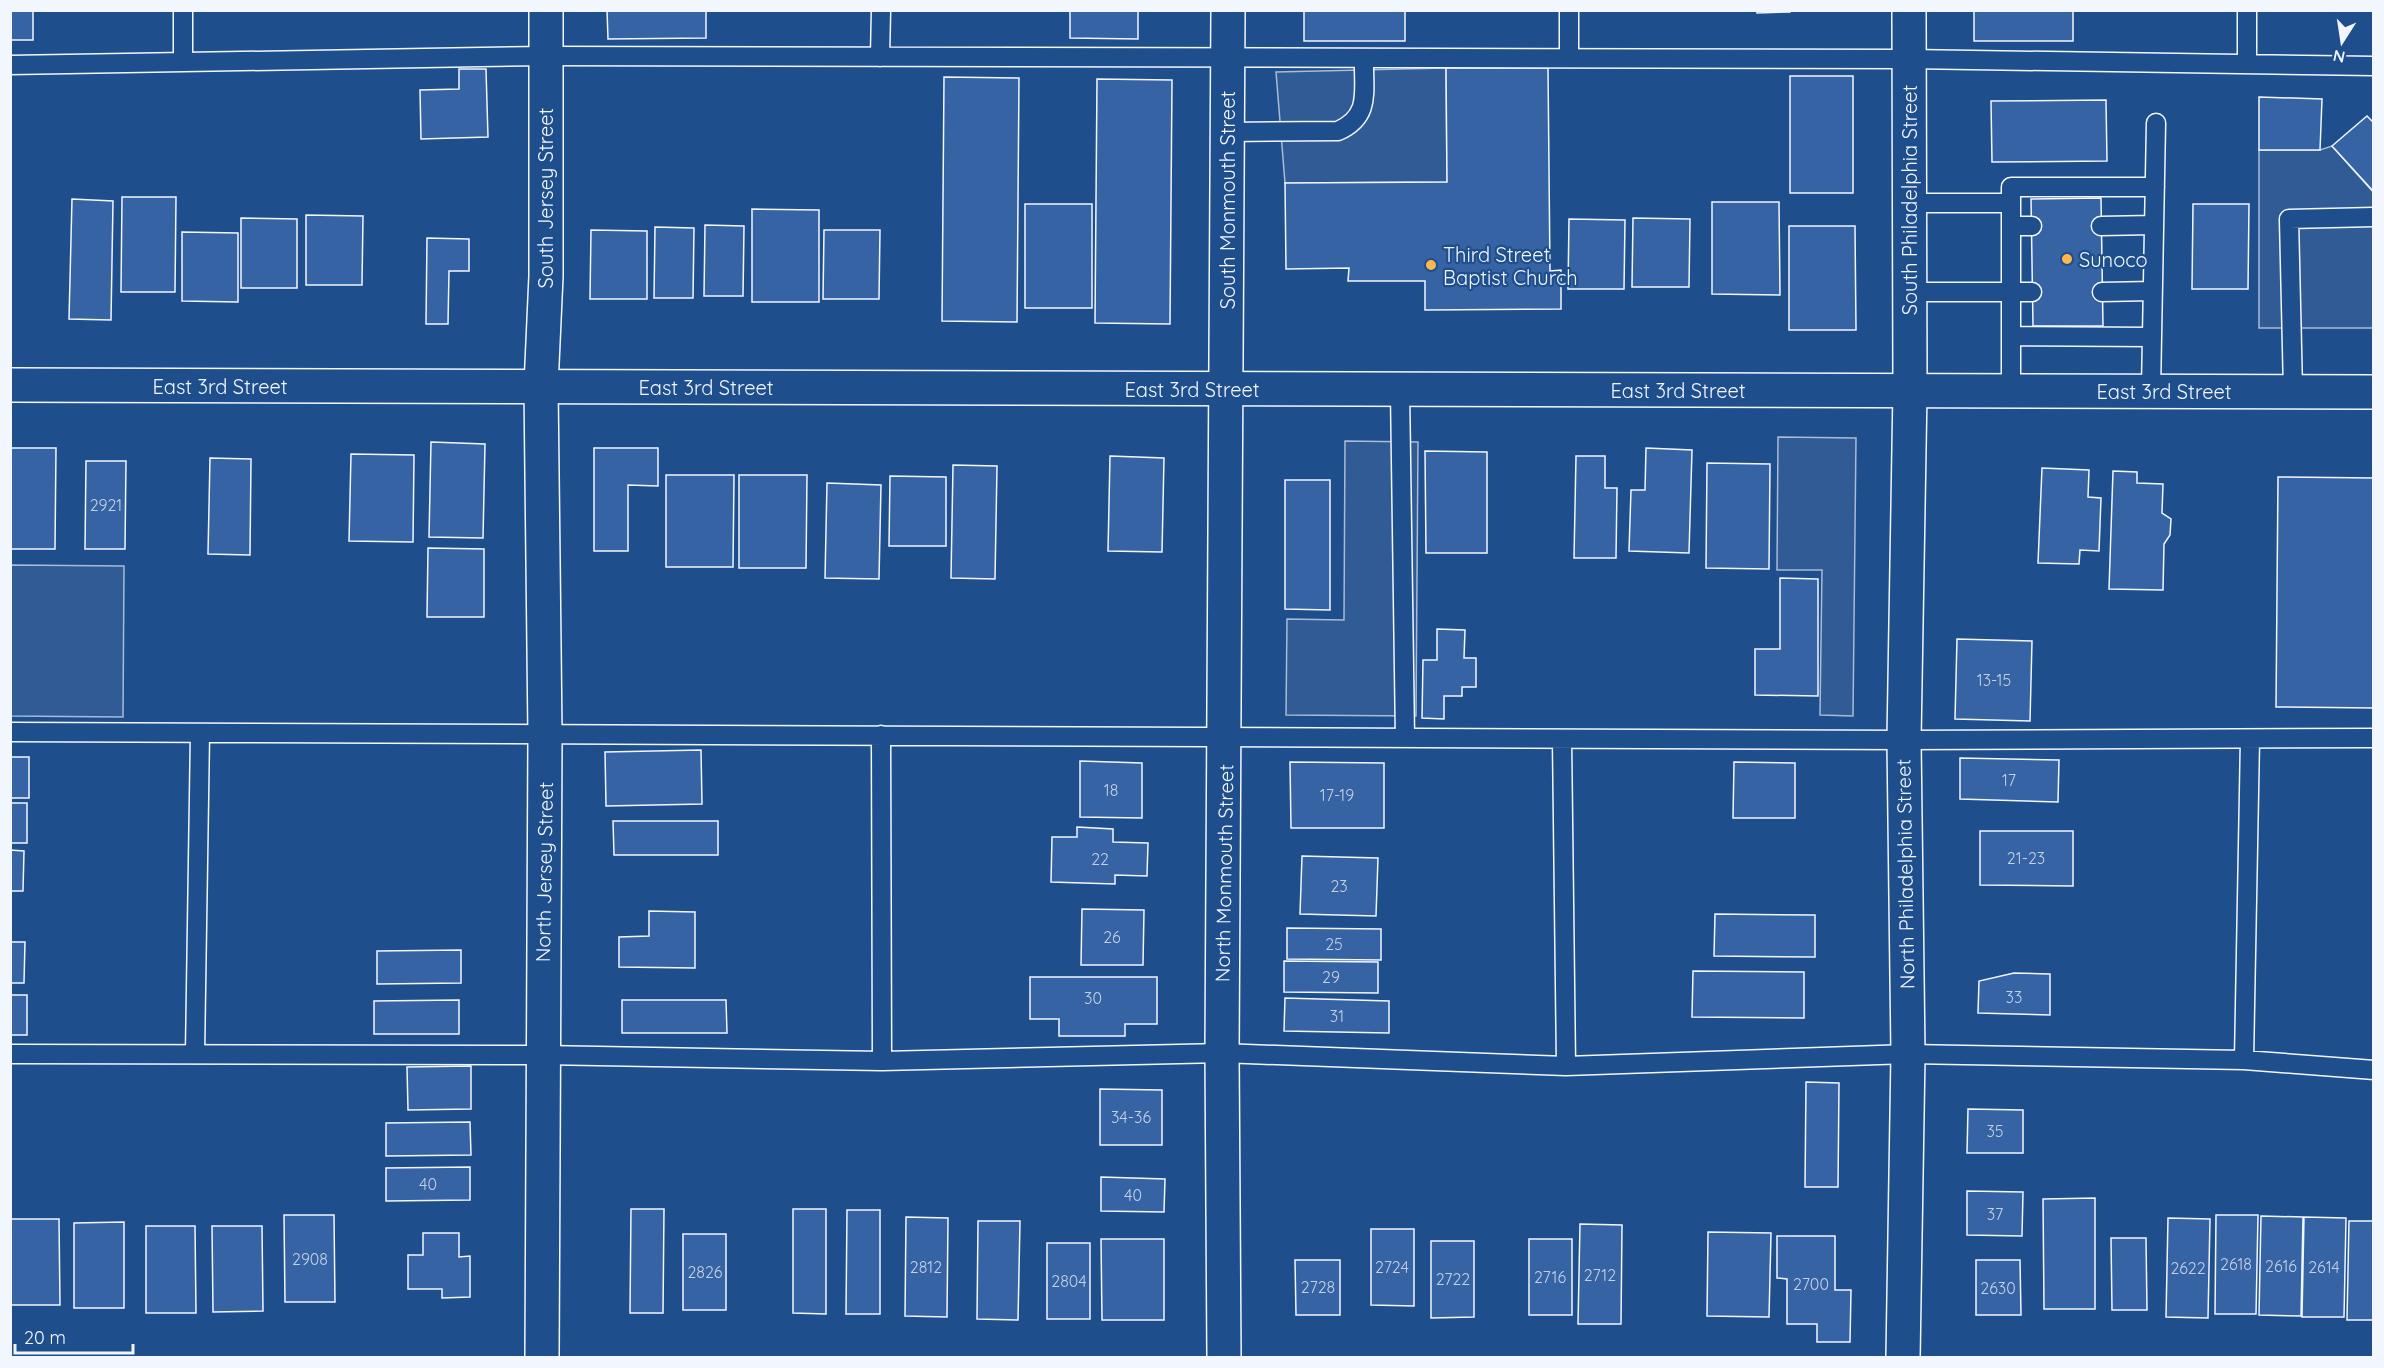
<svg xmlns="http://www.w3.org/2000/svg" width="2384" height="1368" font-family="Quicksand,sans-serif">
  <rect width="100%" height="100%" fill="#1f4e8c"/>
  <path fill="#305b95" stroke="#a8bbd7" stroke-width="1.5" d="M1446 68 1447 182 1285 183 1276 72Z
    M2332 146 2373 192V328H2259V150H2320Z
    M1778 437 1856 438 1853 716 1820 715 1822 570H1777Z
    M1345 441 1418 442 1416 716 1286 715 1287 619 1344 620Z
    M11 565 124 566 123 717 11 716Z"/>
  <path fill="#3563a3" stroke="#f2f6ff" stroke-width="1.5" d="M10 10H33V40H10Z
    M607 10H706V38L608 39Z
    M1070 10H1138V39L1070 38Z
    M1304 10H1405V41H1304Z
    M1757 10H1790V12L1757 13Z
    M1974 10H2073V41H1974Z
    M1446 68H1548L1550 271 1561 270V309L1425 310V281H1348L1349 268 1286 269 1285 183 1447 182Z
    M459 69H486L488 137 421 139 420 90 459 89Z
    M1790 76H1853V193H1790Z
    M944 77 1019 78 1017 322 942 321Z
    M1097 79 1172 80 1170 324 1095 323Z
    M2259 97 2322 99 2320 150H2259Z
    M2106 100 2107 161 1992 162 1991 101Z
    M2367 116 2374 123V192L2332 146Z
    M122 197H176L175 292H121Z
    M2101 198 2103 326H2033L2031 199Z
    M72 199 113 201 111 320 69 319Z
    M1712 202H1779L1780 295 1712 294Z
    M1025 204H1092V308H1025Z
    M2193 204H2249L2248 289H2192Z
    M752 209 819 210V302H752Z
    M306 215 363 216 362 285H306Z
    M241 218 297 219V288H241Z
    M1633 218 1690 219 1689 287H1632Z
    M1569 219 1625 220 1624 289H1568Z
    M705 225 744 226 743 296H704Z
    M1789 226H1855L1856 330H1789Z
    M655 227 694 228 693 298H654Z
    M591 230 647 231V299H590Z
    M824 230H880L879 299H823Z
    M182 232 238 233V302L182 301Z
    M427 238 469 239V271H449L448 324H426Z
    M431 442 485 444 483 538 429 537Z
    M10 448H56L55 549H10Z
    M594 448H658V486L628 485V551H594Z
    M1646 448 1692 450 1689 553 1629 551 1631 490H1645Z
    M1425 451 1487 452V553H1426Z
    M351 454 414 455 413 542 349 541Z
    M1110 456 1164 458 1162 552 1108 551Z
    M1576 456H1605V488H1617L1616 558H1574Z
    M210 458 251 459 250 555 208 554Z
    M86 461H126L125 549H85Z
    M1707 463 1770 464 1769 569 1706 568Z
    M953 465 997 466 995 579 951 578Z
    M2042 468 2089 470 2088 497 2101 498 2099 551 2080 550 2079 564 2038 563Z
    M2113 471 2137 472V483L2163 484 2162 513 2171 519 2170 535 2164 544 2163 590 2109 589Z
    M666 475H734L733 567H666Z
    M739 475H807L806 568H739Z
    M890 476 946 477V546H889Z
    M2278 477 2374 478V708L2276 707Z
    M1285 480H1330V610L1285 609Z
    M827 483 881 485 879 579 825 578Z
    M428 548 484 549V617H427Z
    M1780 578 1818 579V696L1755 695V649H1780Z
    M1437 629 1465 630 1464 658H1476V687H1462V696H1444V719L1422 718 1423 660H1437Z
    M1957 639 2032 641 2030 721 1955 719Z
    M701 750 702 804 606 806 605 752Z
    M10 757H29V798H10Z
    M1960 758 2059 760 2058 802 1960 799Z
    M1080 761 1142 763V818L1080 817Z
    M1290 762 1384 763V828H1291Z
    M1734 762 1795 763V818H1733Z
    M10 803H27V843H10Z
    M613 821H718V855H614Z
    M1077 827 1113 829V842L1148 843 1147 876 1115 875V884L1051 882 1052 837H1077Z
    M1980 831H2073V886L1980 885Z
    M10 850 24 851 23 891H10Z
    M1302 856 1378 858 1376 916 1300 914Z
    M1082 909 1144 910 1143 965H1081Z
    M649 911 695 912V968L619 967V937L649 936Z
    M1715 914 1815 915V957L1714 956Z
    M1287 928 1381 929V960L1287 959Z
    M10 942H25L24 983H10Z
    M461 950V983L377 984V951Z
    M1284 961 1378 962V993L1284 992Z
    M1693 971 1804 972V1018L1692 1017Z
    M2014 973 2050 974V1015L1978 1013 1979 981Z
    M1030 977H1157V1024H1125V1036H1059V1019H1030Z
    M10 995H27V1035H10Z
    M1285 998 1389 1001V1033L1284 1031Z
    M459 1000V1034H374V1001Z
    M622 1000H726L727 1033H622Z
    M471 1066V1109L408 1110 407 1067Z
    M1806 1082 1839 1083 1838 1187H1805Z
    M1100 1089 1162 1090V1145H1100Z
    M1968 1109 2023 1110V1153H1967Z
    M470 1122 471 1155 386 1156V1123Z
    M470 1167V1200L386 1201V1168Z
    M1101 1177 1165 1179 1164 1212 1101 1211Z
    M1967 1191 2023 1192 2022 1236 1967 1235Z
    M2095 1198V1309H2044L2043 1199Z
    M631 1209H664L663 1313H630Z
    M793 1209H826V1314L793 1313Z
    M847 1210H880V1314H846Z
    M284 1215H334L335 1302H285Z
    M2216 1215H2258L2256 1314H2215Z
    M2261 1216 2303 1217 2301 1316 2259 1315Z
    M906 1217 948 1218 947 1317 905 1316Z
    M2304 1217 2346 1218 2344 1317H2302Z
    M2168 1218 2210 1219 2208 1318 2166 1317Z
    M10 1219H59L60 1305H10Z
    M978 1221H1020L1018 1320 977 1319Z
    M2349 1221H2374V1320H2347Z
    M124 1222V1308H74V1223Z
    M1580 1224 1622 1225 1621 1324H1578Z
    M146 1226H195L196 1313H146Z
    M212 1226H262L263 1311 213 1312Z
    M1371 1229H1414V1306L1371 1305Z
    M1708 1232 1771 1233 1769 1317 1707 1316Z
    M423 1233H459V1257L470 1256V1297L442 1298V1289H408V1255H423Z
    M683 1234H726V1310H683Z
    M1777 1236H1835V1290H1851L1850 1342H1817V1324H1787V1279L1777 1278Z
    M2111 1238H2146L2147 1310H2112Z
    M1101 1239H1164V1320H1102Z
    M1529 1239H1572V1315H1529Z
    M1431 1241H1474V1317L1431 1318Z
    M1047 1243H1090V1319H1047Z
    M1295 1260H1340V1315H1296Z
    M1976 1260H2020L2021 1315H1976Z"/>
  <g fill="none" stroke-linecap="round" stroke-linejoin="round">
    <defs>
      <path id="lane" d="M183 10V62
        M1569 10V58
        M880 57 881 10
        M2247 63V10
        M10 65 545 56 1909 59 2374 66
        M1227 132 1338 131C1372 116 1363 90 1364 58
        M1909 203H2011
        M2011 226H2032
        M2101 226 2153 225
        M1909 292H2032
        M2102 292 2152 291
        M2011 336 2152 337
        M1400 390 1405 738
        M2151 390 2156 123
        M2293 391 2289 219 2374 217
        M2011 392V187H2155
        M10 732 1904 740 2374 738
        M881 735 882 1061
        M1562 739 1566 1066
        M10 1054 542 1055 882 1061 1222 1053 1566 1066 1908 1054 2244 1060 2374 1070
        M195 1054 200 733
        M2244 1060 2250 739"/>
      <path id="street" d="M542 1358 545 735 541 386 546 276V10
        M1224 1358 1222 1053 1228 10
        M1903 1358 1908 1054 1904 740 1910 390 1909 10"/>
      <path id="primary" d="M10 385 2374 392"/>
    </defs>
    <use href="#lane" stroke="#f2f6ff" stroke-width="21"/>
    <use href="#street" stroke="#f2f6ff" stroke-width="36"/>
    <use href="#primary" stroke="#f2f6ff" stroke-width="36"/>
    <use href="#lane" stroke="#1f4e8c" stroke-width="18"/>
    <use href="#street" stroke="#1f4e8c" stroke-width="33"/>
    <use href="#primary" stroke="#1f4e8c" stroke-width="33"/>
  </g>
  <g fill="#ffb74d" stroke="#1f4e8c" stroke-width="2">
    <circle cx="2067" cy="259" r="6"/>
    <circle cx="1431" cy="265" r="6"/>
  </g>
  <g text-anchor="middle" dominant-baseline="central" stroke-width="4.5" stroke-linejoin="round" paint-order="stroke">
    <g font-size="16" fill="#c3d1e8">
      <text x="106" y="505">2921</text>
      <text x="1994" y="680">13-15</text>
      <text x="2009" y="780">17</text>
      <text x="1111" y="790">18</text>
      <text x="1337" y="795">17-19</text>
      <text x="2026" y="858">21-23</text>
      <text x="1100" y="859">22</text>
      <text x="1339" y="886">23</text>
      <text x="1112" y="937">26</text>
      <text x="1334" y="944">25</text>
      <text x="1331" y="977">29</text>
      <text x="2014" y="997">33</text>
      <text x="1093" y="998">30</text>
      <text x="1337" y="1016">31</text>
      <text x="1131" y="1117">34-36</text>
      <text x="1995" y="1131">35</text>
      <text x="428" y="1184">40</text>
      <text x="1133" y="1195">40</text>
      <text x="1995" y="1214">37</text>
      <text x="310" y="1259">2908</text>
      <text x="2236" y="1264">2618</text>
      <text x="2281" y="1266">2616</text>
      <text x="926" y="1267">2812</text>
      <text x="1392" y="1267">2724</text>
      <text x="2324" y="1267">2614</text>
      <text x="2188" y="1268">2622</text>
      <text x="705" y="1272">2826</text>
      <text x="1600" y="1275">2712</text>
      <text x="1550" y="1277">2716</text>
      <text x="1453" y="1279">2722</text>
      <text x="1069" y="1281">2804</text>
      <text x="1811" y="1284">2700</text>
      <text x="1318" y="1287">2728</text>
      <text x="1998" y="1288">2630</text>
    </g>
    <g font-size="20" fill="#f2f6ff" stroke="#1f4e8c">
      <text transform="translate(545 198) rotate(-90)">South Jersey Street</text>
      <text transform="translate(1227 200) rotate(-90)">South Monmouth Street</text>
      <text transform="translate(1909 200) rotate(-90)">South Philadelphia Street</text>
      <text x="220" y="386">East 3rd Street</text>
      <text x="706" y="387">East 3rd Street</text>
      <text x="1192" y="389">East 3rd Street</text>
      <text x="1678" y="390">East 3rd Street</text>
      <text x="2164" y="391">East 3rd Street</text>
      <text transform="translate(544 872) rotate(-89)">North Jersey Street</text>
      <text transform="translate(1224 873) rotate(-89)">North Monmouth Street</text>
      <text transform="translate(1905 874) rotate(-91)">North Philadelphia Street</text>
    </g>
    <g font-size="20" fill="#f2f6ff" stroke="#1f4e8c" text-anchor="start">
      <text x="1443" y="254">Third Street<tspan x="1443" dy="23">Baptist Church</tspan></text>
      <text x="2079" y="259">Sunoco</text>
    </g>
  </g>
  <rect width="2384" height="1368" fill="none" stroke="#f2f6ff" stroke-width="24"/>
  <g transform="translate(2342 42) rotate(192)" stroke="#1f4e8c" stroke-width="4.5" paint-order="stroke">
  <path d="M0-4.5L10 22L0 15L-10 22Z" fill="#f2f6ff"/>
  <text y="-9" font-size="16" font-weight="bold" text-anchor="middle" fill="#f2f6ff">N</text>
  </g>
  <path d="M15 1344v9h118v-9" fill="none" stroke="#f2f6ff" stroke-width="3"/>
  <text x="24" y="1344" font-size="18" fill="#f2f6ff" stroke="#1f4e8c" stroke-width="4.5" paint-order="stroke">20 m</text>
</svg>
